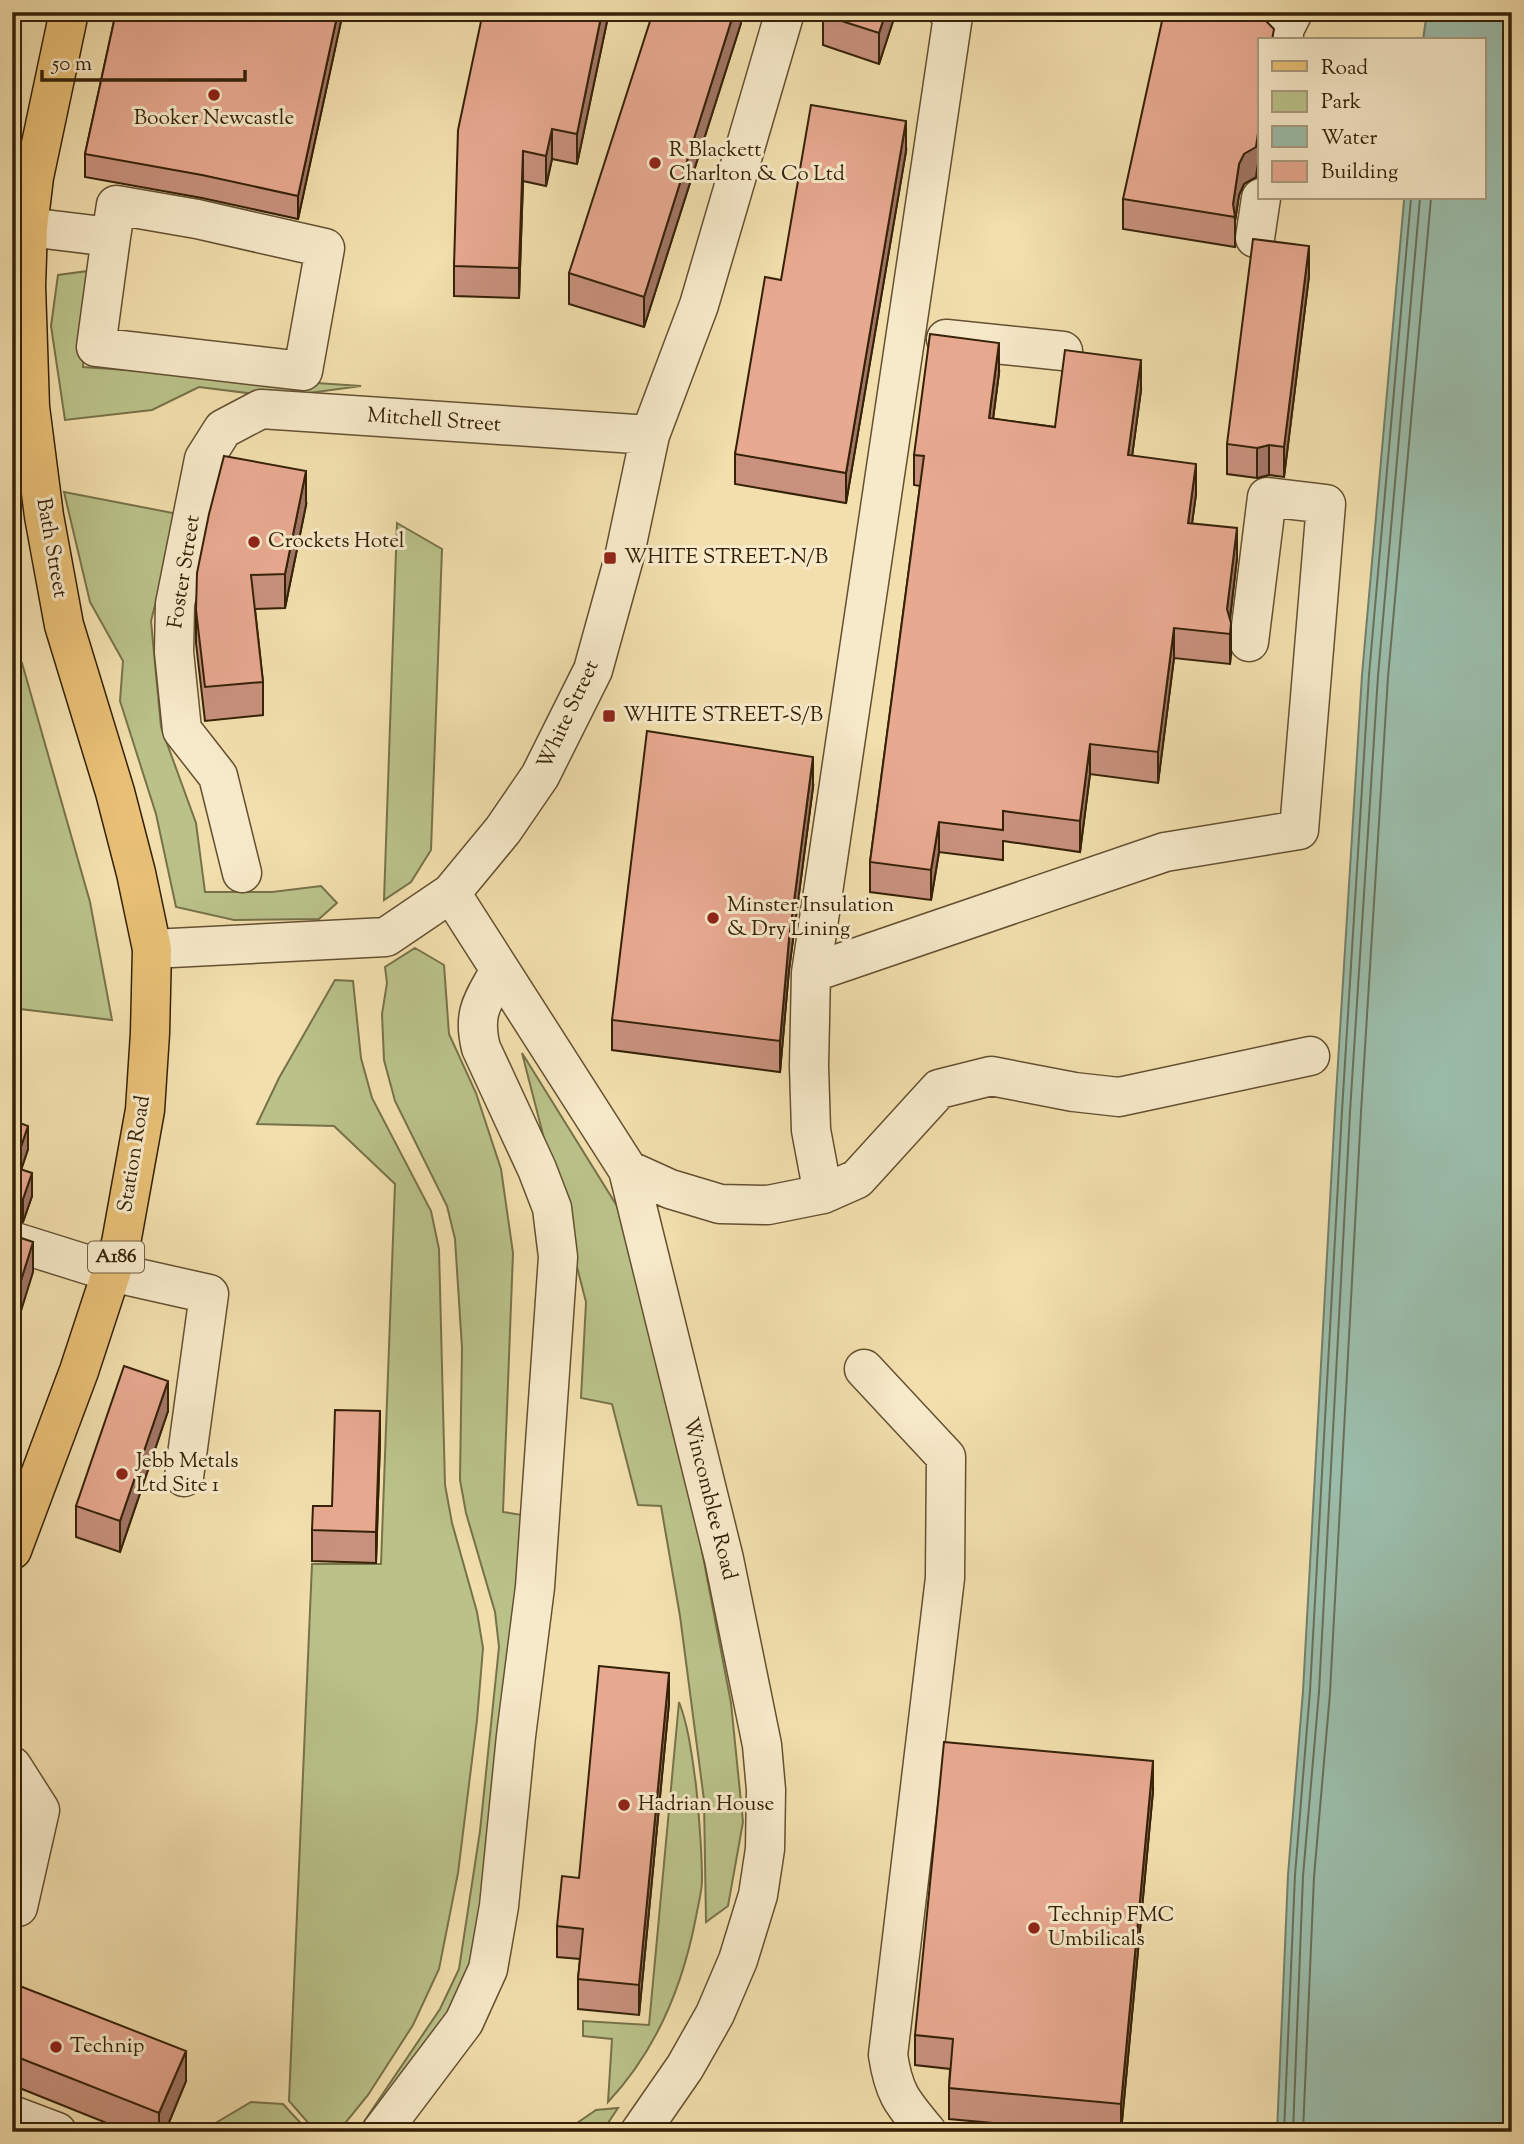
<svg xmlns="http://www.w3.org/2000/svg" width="1524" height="2144" font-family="'Sorts Mill Goudy',serif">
  <rect width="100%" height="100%" fill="#f2dfad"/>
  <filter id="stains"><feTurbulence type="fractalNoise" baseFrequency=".00286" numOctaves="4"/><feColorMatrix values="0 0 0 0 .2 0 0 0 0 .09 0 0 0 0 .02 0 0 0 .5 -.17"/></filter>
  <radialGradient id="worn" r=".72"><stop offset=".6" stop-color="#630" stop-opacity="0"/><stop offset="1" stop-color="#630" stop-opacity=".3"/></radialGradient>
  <path fill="#bac28a" stroke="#787249" stroke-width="2" d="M88 271 83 367 361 386 279 397 199 387 152 410 65 420 51 326 58 275Z
    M64 492 178 514 151 621 161 727 196 823 205 892H272L321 886 337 903 319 919 234 920 176 907 156 814 120 701 123 661 90 602Z
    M397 523 442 549 431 850 411 882 384 900Z
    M12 663H22L90 902 112 1020 12 1008Z
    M415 948 444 965 449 1034 476 1093 501 1169 513 1253 503 1512 522 1515 517 1588 487 1890 466 1980 448 2016 368 2132H357L440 2009 459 1969 480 1831 499 1647 495 1612 466 1513 460 1480 462 1348 455 1239 447 1206 395 1101 384 1060 382 1014 387 983 385 967Z
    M335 980 353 981 361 1058 372 1098 431 1211 439 1249 445 1485 452 1523 477 1612 483 1648 477 1720 458 1873 439 1969 413 2025 368 2095 338 2132H313L311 2126 289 2101 312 1564H381L395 1184 334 1126 257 1124 279 1078Z
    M522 1053 617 1206 667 1368 731 1703 743 1822 728 1906 706 1922 704 1800 680 1616 661 1506 638 1505 612 1404 581 1398 586 1302Z
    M679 1702C689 1728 692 1757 696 1785 699 1816 702 1849 702 1880 702 1892 698 1905 696 1917 683 1985 656 2051 608 2102L612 2039 583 2036V2021L649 2025Z
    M251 2102 283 2104 309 2132H206L209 2127Z
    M618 2108 602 2132H564L596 2110Z"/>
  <path fill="#9bbdab" stroke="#727f6a" stroke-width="2" d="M1427 12H1512V2132H1277L1288 1875 1303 1691 1335 1111 1362 675 1404 201 1405 198H1484V40H1423Z"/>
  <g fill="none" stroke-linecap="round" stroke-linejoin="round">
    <path stroke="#686f5a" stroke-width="2" d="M1284 2132 1295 1875 1310 1691 1342 1111 1369 675 1411 198
      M1293 2132 1303 1876 1319 1692 1350 1112 1378 676 1420 198
      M1303 2132 1314 1877 1330 1693 1361 1112 1388 677 1431 198"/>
    <defs>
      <path id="minor" d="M1283 40 1285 28 1293 12
        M28 227 111 237 96 347 303 371 325 248 197 219 116 205 111 237
        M1255 238 1261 198
        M946 339 1063 351
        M242 873 218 776 182 730 174 652 175 604 204 459 223 429 261 409 650 435
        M451 893 628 1170 724 1559 762 1745 766 1790 765 1849 758 1895 738 1960 715 2014 685 2067 640 2132
        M152 949 386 937 451 893 503 830 540 776 593 670 624 558 650 435 699 305 785 12
        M811 973 1165 852 1299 830 1326 504 1267 497 1249 642
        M628 1170 670 1189 720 1204 768 1205 823 1194 857 1179 939 1089 991 1076 1074 1092 1119 1097 1310 1056
        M823 1194 811 1130 809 1066 811 973 953 16 948 12
        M12 1241 111 1272 209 1294 184 1477
        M864 1369 946 1457 945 1578 888 2055C894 2094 902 2102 927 2132
        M12 1766 40 1810 18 1907
        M12 2115 57 2132
        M381 2132 464 2022 488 1969 499 1906 516 1736 535 1587 558 1257 552 1208 537 1169 481 1048C472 1012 483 1001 500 970"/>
      <path id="major" d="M12 1550 79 1371 121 1243 145 1110 150 1033 152 949 136 873 115 792 64 625 44 516 30 407 26 286 28 227 34 177 69 12"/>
    </defs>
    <use href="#minor" stroke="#645031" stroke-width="41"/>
    <use href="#major" stroke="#352108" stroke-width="41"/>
    <use href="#minor" stroke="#f7eaca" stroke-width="38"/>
    <use href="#major" stroke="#e9c076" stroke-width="38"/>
  </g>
  <path fill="#c8917d" stroke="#352108" stroke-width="2" d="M116 12H343L298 219 202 198 85 177V154Z
    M483 12H609L577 164 552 159 546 186 523 181 519 298 454 296V266Z
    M741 12V23L644 327 569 304V273Z
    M896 12 879 64 823 45V15Z
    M1265 20 1274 40H1260V150L1256 177 1244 184 1239 195 1235 221V247L1123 229V199Z
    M906 151 846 503 735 484V454L781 280Z
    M1309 276 1284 477 1269 475 1257 478 1227 474V444Z
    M999 373 993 419 1055 427 1141 390 1132 456 1196 494 1192 523 1237 558 1230 619 1231 653 1230 664 1174 658 1158 783 1090 774 1080 852 1003 841V860L939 852 931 900 870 892V862L920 486 914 485V455Z
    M306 505 285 608 255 609 263 682V715L205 721 196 643V610Z
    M813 787 789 970 780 1072 612 1050V1020Z
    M12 1120 28 1149 21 1170 32 1196 23 1222 12 1221Z
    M168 1411 120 1552 76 1537V1506Z
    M380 1441 376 1563 312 1561V1530L332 1506Z
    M669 1703 639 2015 578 2009V1979L580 1959 557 1957V1926L579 1878Z
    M1153 1791 1121 2132H1090L949 2119V2088L950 2069 915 2065V2035Z
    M12 1983 186 2081 165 2132H129L12 2085Z"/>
  <path fill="#a27666" stroke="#352108" stroke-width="2" d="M338 12H343L298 219V196Z
    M602 12H609L577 164V134Z
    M734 12H741V23L644 327V297Z
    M886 12H896L879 64V33Z
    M1261 12H1269L1264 24Z
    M1260 120V150L1256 177 1244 184 1239 195 1235 221 1233 204 1239 164Z
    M906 121V151L846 503V473Z
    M552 129V159L546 186V156Z
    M523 151V181L519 298V268Z
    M1309 246V276L1284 477V447Z
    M999 343V373L989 449V418Z
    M1141 360V390L1128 486V455Z
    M1269 445V475L1257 478V448Z
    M1196 464V494L1188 553V523Z
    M306 471V505L285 608V574Z
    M1237 528V558L1228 634 1227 609Z
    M1231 623V653L1230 664V634Z
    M1174 628V658L1158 783V752Z
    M1090 744V774L1080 852V821Z
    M813 757V787L789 970 780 1072V1041L789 939Z
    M939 822V852L931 900V870Z
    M28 1126V1149L14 1191V1167Z
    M32 1173V1196L23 1222V1199Z
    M33 1242V1272L12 1340V1309Z
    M168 1381V1411L120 1552V1521Z
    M380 1411V1441L376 1563V1532Z
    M669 1673V1703L639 2015V1985Z
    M1153 1761V1791L1121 2132V2104Z
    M186 2051V2081L165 2132H159V2113Z"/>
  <path fill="#e8a991" stroke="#352108" stroke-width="2" d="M116 12H338L298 196 202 175 85 154Z
    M483 12H602L577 134 552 129 546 156 523 151 519 268 454 266 458 130Z
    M653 12H734L644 297 569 273Z
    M824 12H886L879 33 823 15Z
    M1164 12H1262L1263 18 1274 29 1272 40H1260V120L1256 147 1244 154 1239 164 1233 204 1235 217 1123 199Z
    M811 105 906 121 846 473 735 454 765 277 781 280Z
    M1253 239 1309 246 1284 447 1269 445 1257 448 1227 444Z
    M930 334 999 343 989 418 1055 427 1065 350 1141 360 1128 455 1196 464 1188 523 1237 528 1227 609 1231 623 1230 634 1174 628 1158 752 1090 744 1080 821 1003 811V830L939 822 931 870 870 862 924 456 914 455Z
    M224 456 306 471 285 574 251 575 263 682 205 687 196 610 197 573 209 514Z
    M647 731 813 757 789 939 780 1041 612 1020Z
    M12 1120 28 1126 14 1167 32 1173 23 1199 12 1198Z
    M12 1235 33 1242 12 1309Z
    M124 1366 168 1381 120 1521 76 1506Z
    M335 1410 380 1411 376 1532 312 1530 313 1506H332Z
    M599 1666 669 1673 639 1985 578 1979 583 1929 557 1926 562 1876 579 1878Z
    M944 1742 1153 1761 1121 2104 949 2088 953 2039 915 2035Z
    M12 1983 186 2051 159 2113 12 2055Z"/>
  <g fill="#8f2418" stroke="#f7eaca" stroke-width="2.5">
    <circle cx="214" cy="95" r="7"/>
    <circle cx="655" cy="163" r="7"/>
    <circle cx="254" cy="542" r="7"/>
    <rect x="603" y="551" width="14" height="14" rx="3.5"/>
    <rect x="602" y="709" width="14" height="14" rx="3.5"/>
    <circle cx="713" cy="918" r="7"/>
    <circle cx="122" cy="1474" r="7"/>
    <circle cx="624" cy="1805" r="7"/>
    <circle cx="1034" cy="1928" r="7"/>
    <circle cx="56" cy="2047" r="7"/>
  </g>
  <g text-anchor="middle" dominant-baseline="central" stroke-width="6" stroke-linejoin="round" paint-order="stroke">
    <rect fill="#f7eaca" stroke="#6f5d42" stroke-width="2" x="88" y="1241.5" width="56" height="31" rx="5"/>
    <g font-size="19" font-weight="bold" fill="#352108">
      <text x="116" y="1257">A186</text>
    </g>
    <g font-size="21" fill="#352108" stroke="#f7eaca" text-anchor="start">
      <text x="214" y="119" text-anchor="middle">Booker Newcastle</text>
      <text x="669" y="151">R Blackett<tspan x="669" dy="24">Charlton &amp; Co Ltd</tspan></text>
      <text x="268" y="542">Crockets Hotel</text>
      <text x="624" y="558">WHITE STREET-N/B</text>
      <text x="623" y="716">WHITE STREET-S/B</text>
      <text x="727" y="906">Minster Insulation<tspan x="727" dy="24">&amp; Dry Lining</tspan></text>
      <text x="136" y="1462">Jebb Metals<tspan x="136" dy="24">Ltd Site 1</tspan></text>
      <text x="638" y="1805">Hadrian House</text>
      <text x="1048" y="1916">Technip FMC<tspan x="1048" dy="24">Umbilicals</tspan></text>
      <text x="70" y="2047">Technip</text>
    </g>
    <g font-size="21" fill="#352108" stroke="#f7eaca">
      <text transform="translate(434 421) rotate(4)">Mitchell Street</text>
      <text transform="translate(51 548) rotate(80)">Bath Street</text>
      <text transform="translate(185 572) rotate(-81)">Foster Street</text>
      <text transform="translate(569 715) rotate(-65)">White Street</text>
      <text transform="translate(135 1154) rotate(-81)">Station Road</text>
      <text transform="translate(709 1499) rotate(76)">Wincomblee Road</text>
    </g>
  </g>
  <rect width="1524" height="2144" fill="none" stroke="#f2dfad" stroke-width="42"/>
  <rect x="14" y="14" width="1496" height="2116" fill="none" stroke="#352108" stroke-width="3.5"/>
  <rect x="21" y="21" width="1482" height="2102" fill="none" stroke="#352108" stroke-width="2"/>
  <rect x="1258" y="38" width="228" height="161" fill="#f7eaca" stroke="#a99a7c" stroke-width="2"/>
  <rect x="1272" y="61" width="35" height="10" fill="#e9c076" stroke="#a99a7c" stroke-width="2"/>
  <text x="1321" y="74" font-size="21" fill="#352108">Road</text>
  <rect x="1272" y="91" width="35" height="21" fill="#bac28a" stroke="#a99a7c" stroke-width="2"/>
  <text x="1321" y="108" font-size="21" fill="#352108">Park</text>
  <rect x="1272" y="126" width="35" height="21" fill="#9bbdab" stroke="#a99a7c" stroke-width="2"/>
  <text x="1321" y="144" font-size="21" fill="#352108">Water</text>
  <rect x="1272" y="161" width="35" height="21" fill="#e8a991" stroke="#a99a7c" stroke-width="2"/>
  <text x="1321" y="178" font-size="21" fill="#352108">Building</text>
  <path d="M42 70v10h203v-10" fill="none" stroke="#352108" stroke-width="3.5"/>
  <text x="52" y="70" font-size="21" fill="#352108" stroke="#f7eaca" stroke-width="5" paint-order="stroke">50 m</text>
  <rect width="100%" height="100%" filter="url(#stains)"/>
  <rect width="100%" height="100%" fill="url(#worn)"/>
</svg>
